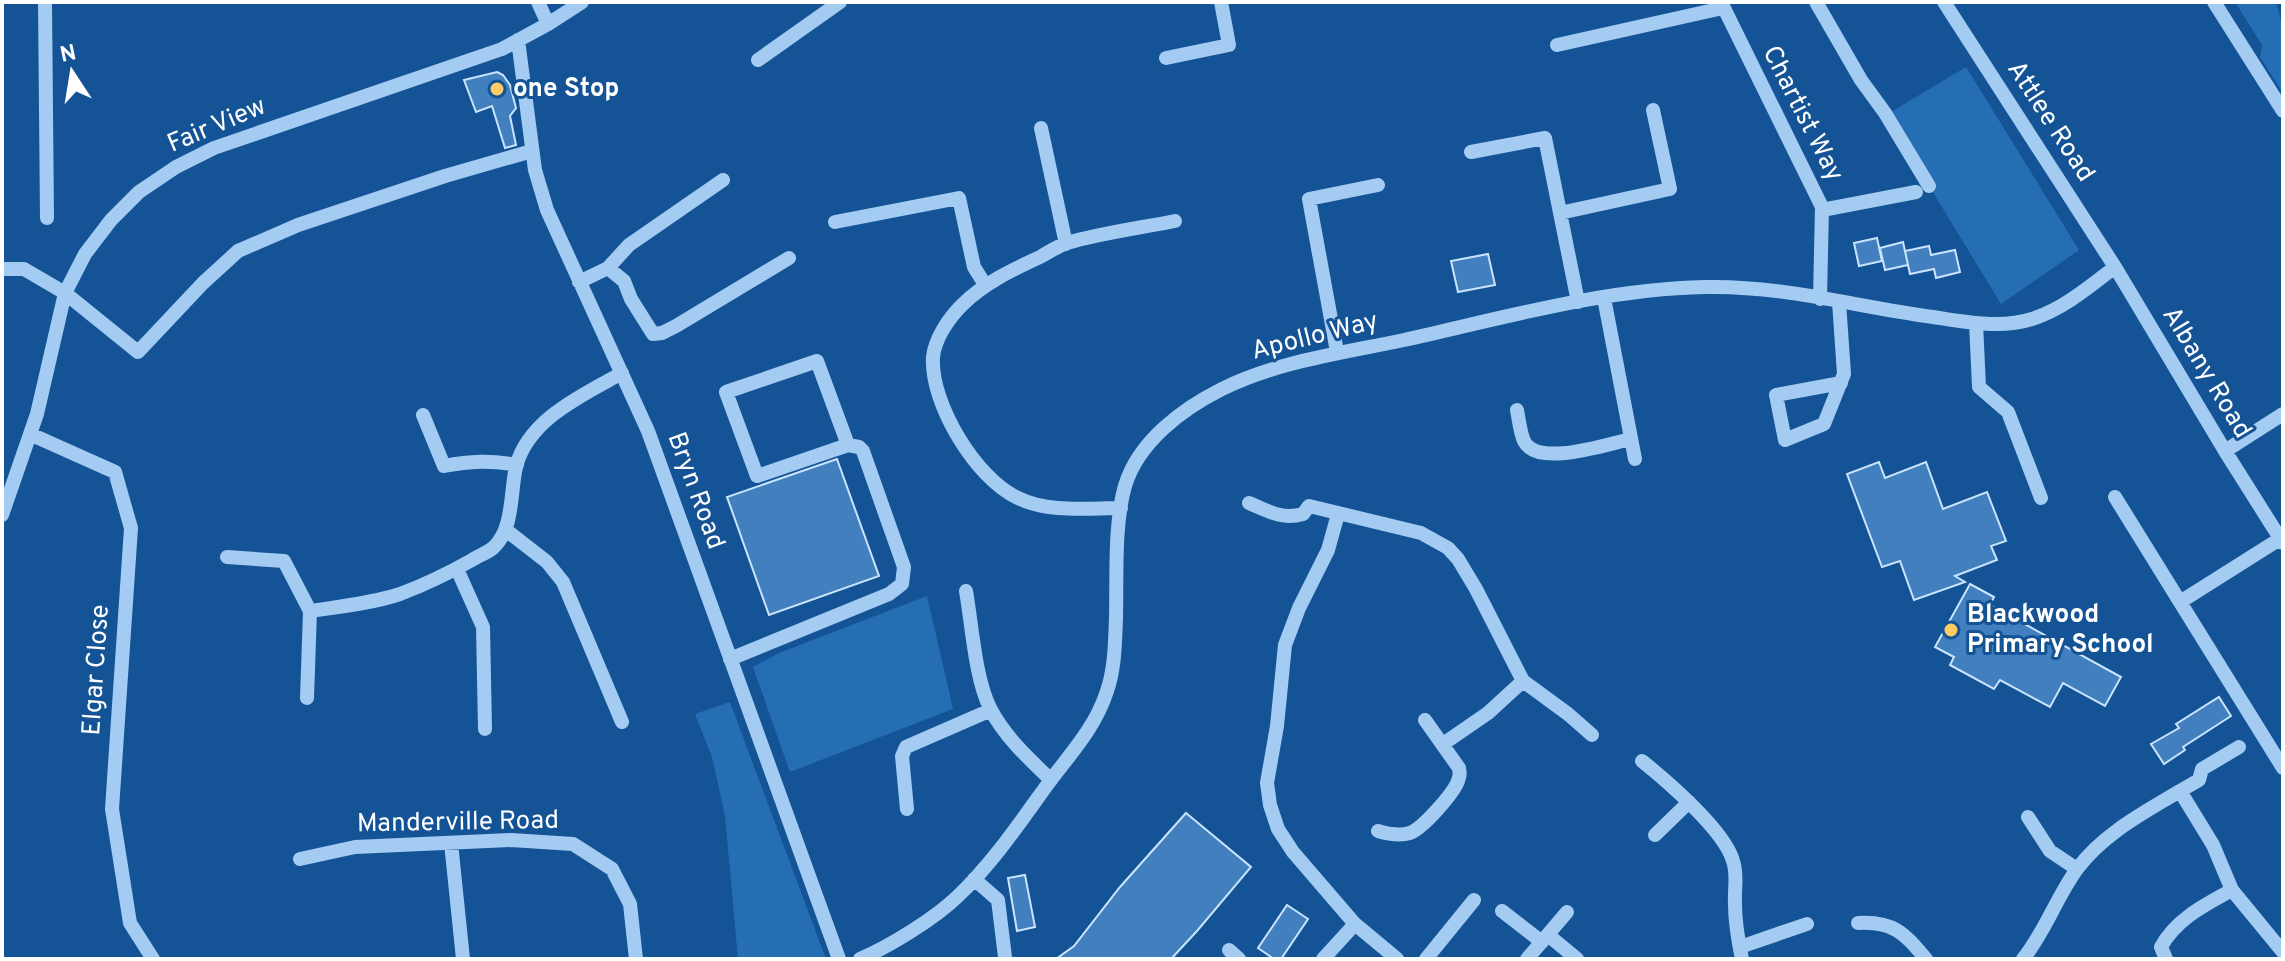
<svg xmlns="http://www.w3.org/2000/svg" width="2285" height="961" font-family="Overpass,sans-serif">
  <rect width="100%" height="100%" fill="#145395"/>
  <path fill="#266eb4" d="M2235 2H2276L2283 27V93L2260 57 2262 45Z
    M1966 67 2079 250 2001 304 1886 115Z
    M927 596 953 709 790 772 753 667 779 653Z
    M730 702 826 959H738L725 816 712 757 695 714Z"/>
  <path fill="#417fbe" stroke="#cbe4fd" stroke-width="2" d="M497 72 503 75 510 85 516 108 510 116 516 145 505 148 492 106 476 112 464 80Z
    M1877 238 1882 261 1859 266 1854 243Z
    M1903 242 1908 265 1885 270 1880 248Z
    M1929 246 1931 255 1955 250 1960 272 1936 278 1934 269 1910 274 1905 251Z
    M1488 254 1495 285 1458 292 1451 261Z
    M837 459 879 576 769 615 727 497Z
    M1879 462 1885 478 1926 462 1943 509 1987 492 2006 541 1991 546 1997 560 1955 576 1965 582 1914 600 1900 561 1882 567 1847 474Z
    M1970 584 1994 597 1990 605 2121 677 2105 706 2063 683 2050 707 2000 680 1994 689 1950 665 1954 657 1935 647Z
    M2219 697 2231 716 2183 747 2185 750 2164 764 2151 744 2179 728 2176 724Z
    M1186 813 1251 867 1197 931 1171 959H1056L1074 946 1120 887Z
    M1025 875 1035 927 1017 931 1008 878Z
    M1287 905 1308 919 1281 959H1274L1258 948Z"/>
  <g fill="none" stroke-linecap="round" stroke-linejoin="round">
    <path stroke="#a4cbf2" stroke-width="14" d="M45 2 47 218
      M538 2 548 24
      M1721 2 1822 207 1820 299
      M1816 2 1861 80 1885 113 1929 186
      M1944 2 2115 267 2225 451 2283 543
      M2214 2 2283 111
      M518 40 535 170 547 210 648 431 839 959
      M1557 45 1723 8
      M1166 58 1229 45 1221 2
      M758 60 840 2
      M1041 128 1066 244
      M1471 152 1545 138 1578 302
      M1822 210 1916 192
      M1560 213 1670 189 1653 110
      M835 222 959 198 974 267 984 283 987 284
      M608 268 624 281 631 299 653 334 662 333 676 326 789 258
      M2 269H24L65 293 138 352 203 283 238 251 298 225 445 176 532 151
      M579 282 608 268 629 245 723 180
      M1604 298 1635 459
      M1839 302 1844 374 1824 424 1785 440 1776 395 1841 383
      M1976 323 1979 387 2008 412 2041 498
      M1337 352 1309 199 1378 185
      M1517 410C1519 420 1520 432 1524 441 1537 468 1607 444 1631 439
      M423 415 444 466C470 461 491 460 517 465
      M30 434 115 472 131 528 112 809 130 923 153 959
      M2225 451 2283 414
      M2115 497 2180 602
      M1249 503C1268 511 1282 520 1303 514L1309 506 1421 533 1448 548 1458 559 1476 589 1523 681 1568 714 1592 735
      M1121 508C1088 508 1048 513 1018 498 976 479 930 403 933 357 935 338 949 318 962 305 984 283 1012 270 1040 257 1049 252 1058 246 1067 243 1102 233 1140 228 1175 221
      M1338 514 1328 550 1299 608 1285 645 1277 726 1267 783 1270 805 1278 829 1293 852 1355 924 1397 959
      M2 515 37 414 65 293 85 254 111 220 139 192 176 167 214 148 502 49 548 24 582 2
      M506 530 547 562 563 582 622 722
      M2283 537 2180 602 2283 768
      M227 557 284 561 310 611C338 607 373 603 400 594 424 585 449 573 472 560 478 556 487 553 493 548 514 529 510 493 516 467 528 419 583 395 622 373
      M457 569 483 627 485 729
      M966 591C972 625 975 678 990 708 1004 736 1029 759 1051 780
      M730 659 889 594 902 584 904 567 863 451 859 447 848 445 757 476 726 392 817 361 848 445
      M307 698 310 611
      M1443 744 1488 713 1523 681
      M1642 761C1667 781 1725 831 1733 861 1738 875 1734 889 1735 904 1735 923 1738 940 1742 959
      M2180 791 2199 780 2202 769 2239 747
      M907 809 902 756 906 747 991 710
      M2028 817 2050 851 2077 869
      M1378 831C1388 834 1400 836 1410 833 1423 828 1453 794 1458 781 1460 774 1460 775 1459 768L1425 720
      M1655 835 1689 802
      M451 843 463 959
      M300 859 355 847 511 840 573 844 612 869 630 904 636 959
      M974 879 998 900 1005 957
      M1502 911 1542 942
      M1858 923C1894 921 1904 933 1926 959
      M1548 935 1577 959
      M1740 947 1807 924
      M1229 950 1239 959
      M860 959C890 946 934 919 957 897 993 863 1021 821 1050 781 1072 752 1096 726 1107 691 1115 668 1115 642 1116 618 1117 577 1114 524 1125 486 1138 442 1182 409 1222 389 1279 361 1343 353 1404 340 1503 318 1604 289 1705 287 1782 285 1857 307 1933 317 1965 322 2001 329 2032 319 2063 309 2089 287 2115 267
      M1323 959 1355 924
      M1426 959 1474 900
      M1527 959 1567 912
      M2023 959C2045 932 2056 898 2077 869 2103 834 2143 813 2180 791L2213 845 2232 890 2283 952
      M2166 959 2161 947C2176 919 2205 905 2232 890"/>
  </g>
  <g fill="#ffcb65" stroke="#145395" stroke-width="3">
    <circle cx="497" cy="89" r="8"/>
    <circle cx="1951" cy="630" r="8"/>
  </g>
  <g text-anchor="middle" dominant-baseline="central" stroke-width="6" stroke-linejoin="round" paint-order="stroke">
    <g font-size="26" font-weight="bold" fill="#fff" stroke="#145395" text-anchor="start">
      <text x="513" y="89">one Stop</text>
      <text x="1967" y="615">Blackwood<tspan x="1967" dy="30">Primary School</tspan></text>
    </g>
    <g font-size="26" fill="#fff" stroke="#145395">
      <text transform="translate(1802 114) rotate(63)">Chartist Way</text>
      <text transform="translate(2050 122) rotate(57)">Attlee Road</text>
      <text transform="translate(217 126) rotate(-23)">Fair View</text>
      <text transform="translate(1315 337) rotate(-14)">Apollo Way</text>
      <text transform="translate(2206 373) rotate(59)">Albany Road</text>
      <text transform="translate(695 491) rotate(70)">Bryn Road</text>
      <text transform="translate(97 670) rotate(-86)">Elgar Close</text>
      <text transform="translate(458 823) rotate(-1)">Manderville Road</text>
    </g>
  </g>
  <rect width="2285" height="961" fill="none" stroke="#ffffff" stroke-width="8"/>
  <g transform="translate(72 72) rotate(348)" stroke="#145395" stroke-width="6" paint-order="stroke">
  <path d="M0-6L14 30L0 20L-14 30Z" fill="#ffffff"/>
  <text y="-12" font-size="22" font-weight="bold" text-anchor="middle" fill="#ffffff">N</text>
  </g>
</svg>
